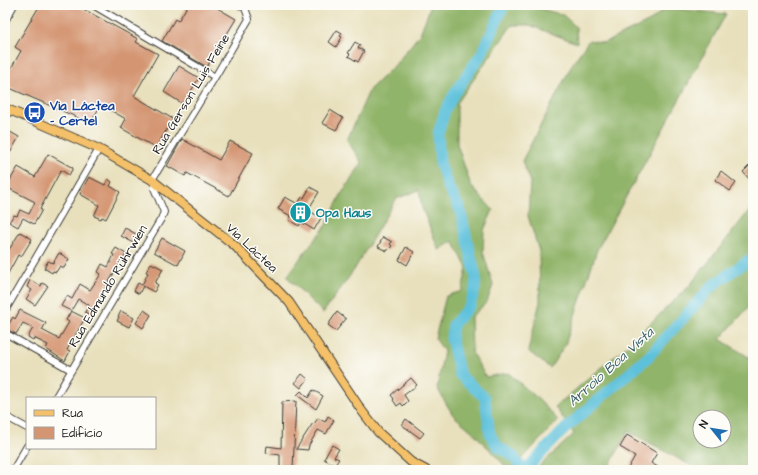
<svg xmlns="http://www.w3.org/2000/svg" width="758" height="475" font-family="'Architects Daughter',sans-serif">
  <rect width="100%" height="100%" fill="#fdfcf7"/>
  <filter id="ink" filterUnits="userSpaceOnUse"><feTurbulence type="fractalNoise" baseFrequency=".025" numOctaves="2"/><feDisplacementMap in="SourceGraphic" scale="8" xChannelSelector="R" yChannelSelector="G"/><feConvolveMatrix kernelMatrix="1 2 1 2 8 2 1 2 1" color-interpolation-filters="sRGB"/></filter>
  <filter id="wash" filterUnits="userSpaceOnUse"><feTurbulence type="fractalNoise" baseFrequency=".012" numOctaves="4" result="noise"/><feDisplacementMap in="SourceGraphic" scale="16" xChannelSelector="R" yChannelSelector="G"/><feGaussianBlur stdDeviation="0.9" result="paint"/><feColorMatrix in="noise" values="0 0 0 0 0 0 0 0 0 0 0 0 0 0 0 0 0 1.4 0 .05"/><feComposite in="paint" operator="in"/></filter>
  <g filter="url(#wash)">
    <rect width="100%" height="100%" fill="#e8e0bc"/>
    <path fill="#90b469" stroke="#566842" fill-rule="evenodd" d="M431 5H532L534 7 563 15 576 27 577 43 529 25H512L457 103V144L471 186 493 210 484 230 483 252 493 285 487 302 471 317 472 353 486 377 508 373 536 397 558 420 512 470H509L473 432 453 415 437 388 444 351 435 338 446 296 462 291 467 268 453 241 439 250 422 208 419 190 396 199 354 270 323 313 287 277 306 250 325 227 342 193 362 163 347 140 370 89 395 65 420 34Z
      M665 8 726 14 597 250 565 345 550 368 528 351 540 302 539 251 528 216 530 182 522 161 573 63 589 40 604 43 652 20Z
      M753 206V302L720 339 753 360V470H699L628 431 608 469 606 470H535L574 434 555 407 627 346 690 285ZM700 417H724V441H700Z"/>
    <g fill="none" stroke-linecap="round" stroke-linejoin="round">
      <path stroke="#5dc1db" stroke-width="11" d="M504 5 482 53 455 92 445 111 438 134 440 163 448 187 460 209 476 277 475 289 470 305 453 325 451 338 460 375 485 398 490 434 498 447 512 455 523 470
        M525 470 567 427 648 357 712 286 753 257"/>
    </g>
    <g id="blocks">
      <path fill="#d49572" d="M40 5H76L138 39 136 42 158 54 134 96 173 119 156 148 121 128 126 119 101 105 90 123 5 86V79L21 51 15 47Z
        M188 5H212L236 19 207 67 162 41 175 19 178 21Z
        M337 30 342 33 340 36 342 37 336 47 329 42Z
        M355 42 360 45 358 48 364 51 358 62 348 56 350 54 348 53Z
        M179 66 199 78 183 104 164 92Z
        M330 110 343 118 336 130 322 123Z
        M5 129 19 137 10 153 5 150Z
        M182 139 219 160 230 141 253 153 229 196 187 173 185 176 167 166Z
        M48 154 73 168 69 175 61 170 40 209 42 210 34 224 23 218 18 227 9 222 14 215 17 216 20 210 29 214 35 202 6 187 18 167 35 177Z
        M750 165 753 168V177L750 180 743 172Z
        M721 171 736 183 730 191 715 180Z
        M89 177 105 185 108 179 112 182 110 186 120 192 106 219 102 217 101 219 94 216 99 205 80 194Z
        M310 187 319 192 308 210 321 218 314 230 301 222 299 226 289 220 291 216 278 209 285 197 298 204 302 197 304 198Z
        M125 228 138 235 134 243 121 236Z
        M20 232 32 239 21 257 18 255 5 279V256Z
        M383 237 392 242 390 244 392 246 387 251 378 247Z
        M162 238 185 251 178 265 154 252Z
        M406 247 414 252 407 265 399 260Z
        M116 248 126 254 103 291H104L90 315 85 312 89 305 78 299 71 311 85 318 67 350 70 351 65 361 46 349 48 345 34 338 33 340 28 337 33 328 23 323 16 334 6 329 13 317 15 319 20 310 46 323 42 330 59 339 69 322 66 320 71 311 61 306 67 296 72 299 80 284 90 290 101 274 98 272 102 264 108 267 114 255 112 254Z
        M59 253 69 259 64 268 60 266 56 272 53 271 52 273 44 268 48 261 53 263Z
        M151 263 163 269 155 283 158 285 154 292 143 286 139 294 134 291 138 283 142 285 148 273 146 272Z
        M30 280 41 286 42 283 48 286 35 305 26 299 32 290 27 287Z
        M144 310 151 315 143 328 136 323Z
        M121 311 134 318 129 327 117 321 119 317H118Z
        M337 312 346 319 336 331 328 325Z
        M302 374 308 379 301 388 295 383Z
        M411 378 417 385 404 395 408 401 403 406 401 403 397 406 393 400 394 399 391 395Z
        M313 390 323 396 316 409 297 395 301 391 308 398Z
        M296 401 293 470H280V455L266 453 267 446 281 448 282 402Z
        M328 416 334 420 326 434 318 430 309 445 308 450 296 449 313 423 314 424 318 418 325 422Z
        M406 419 424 433 420 438 402 425Z
        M627 435 657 453 651 463 663 470H627L635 456 620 447Z
        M332 445 339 449 334 457 339 459 335 465 324 459Z"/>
    </g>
  </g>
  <g filter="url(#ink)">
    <use href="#blocks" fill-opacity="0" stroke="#3b3934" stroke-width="1"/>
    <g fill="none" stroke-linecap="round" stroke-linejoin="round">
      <defs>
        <path id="minor" d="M93 5 215 77
          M5 21 14 5
          M5 118 10 110
          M152 180 215 77 249 19 245 8 240 5
          M5 311 99 149
          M5 333 71 370
          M55 398 161 219 164 212 154 188 155 183
          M5 416 27 428
          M13 470 27 446"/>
        <path id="major" d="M5 108 99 149 152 180 234 245 289 302 362 411 378 432 411 462 426 470"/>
      </defs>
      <use href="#minor" stroke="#3b3934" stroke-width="8"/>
      <use href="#major" stroke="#3b3934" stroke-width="10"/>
      <use href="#minor" stroke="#fff" stroke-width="6"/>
      <use href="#major" stroke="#f4c16a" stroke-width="8"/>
    </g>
  </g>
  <defs>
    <symbol id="bus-disc" viewBox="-11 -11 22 22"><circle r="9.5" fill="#1a4fb4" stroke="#fdfcf7"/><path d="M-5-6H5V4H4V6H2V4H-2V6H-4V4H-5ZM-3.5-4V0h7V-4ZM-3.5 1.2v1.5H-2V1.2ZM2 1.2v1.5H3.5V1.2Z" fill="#fff"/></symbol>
    <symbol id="building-disc" viewBox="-11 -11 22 22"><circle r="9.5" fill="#0f9aa8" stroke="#fdfcf7"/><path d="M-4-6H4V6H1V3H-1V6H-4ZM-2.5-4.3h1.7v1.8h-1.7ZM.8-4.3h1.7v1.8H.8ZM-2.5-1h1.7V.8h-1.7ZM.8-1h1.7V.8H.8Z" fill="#fff"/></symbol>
  </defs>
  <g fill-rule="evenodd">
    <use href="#bus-disc" x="22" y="100" width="25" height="25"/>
    <use href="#building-disc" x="288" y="200" width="25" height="25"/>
  </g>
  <g text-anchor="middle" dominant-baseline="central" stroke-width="3" stroke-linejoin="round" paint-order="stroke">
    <g font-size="13" fill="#1c1c1c" stroke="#fdfcf7">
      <text transform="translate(191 94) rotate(-59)">Rua Gerson Luis Feine</text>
      <text transform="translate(252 248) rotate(43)">Via Láctea</text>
      <text transform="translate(108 286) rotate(-59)">Rua Edmundo Rührwien</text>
    </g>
    <g font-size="13" font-weight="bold" fill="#164399" stroke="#fdfcf7" text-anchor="start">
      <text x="50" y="106">Via Láctea<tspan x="50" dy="15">- Certel</tspan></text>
    </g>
    <g font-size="13" font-weight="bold" fill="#0d838f" stroke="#fdfcf7" text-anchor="start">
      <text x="316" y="213">Opa Haus</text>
    </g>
    <g font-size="14" font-style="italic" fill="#365e68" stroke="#fdfcf7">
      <text transform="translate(611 367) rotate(-42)">Arroio Boa Vista</text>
    </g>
  </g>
  <rect width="758" height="475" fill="none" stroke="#fdfcf7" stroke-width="20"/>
  <rect x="26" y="397" width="130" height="52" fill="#fdfcf7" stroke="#a3a29f"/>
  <rect x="34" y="410" width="20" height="6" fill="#f4c16a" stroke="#a3a29f"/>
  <text x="62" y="417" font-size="12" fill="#1c1c1c">Rua</text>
  <rect x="34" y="427" width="20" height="12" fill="#d49572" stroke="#a3a29f"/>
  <text x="62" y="437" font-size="12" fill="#1c1c1c">Edifício</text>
  <g transform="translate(712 429) rotate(300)"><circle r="19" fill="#fdfcf7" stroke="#a3a29f"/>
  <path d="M0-3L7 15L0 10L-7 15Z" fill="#1f6fb2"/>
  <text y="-6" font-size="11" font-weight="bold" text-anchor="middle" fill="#1c1c1c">N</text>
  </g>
</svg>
